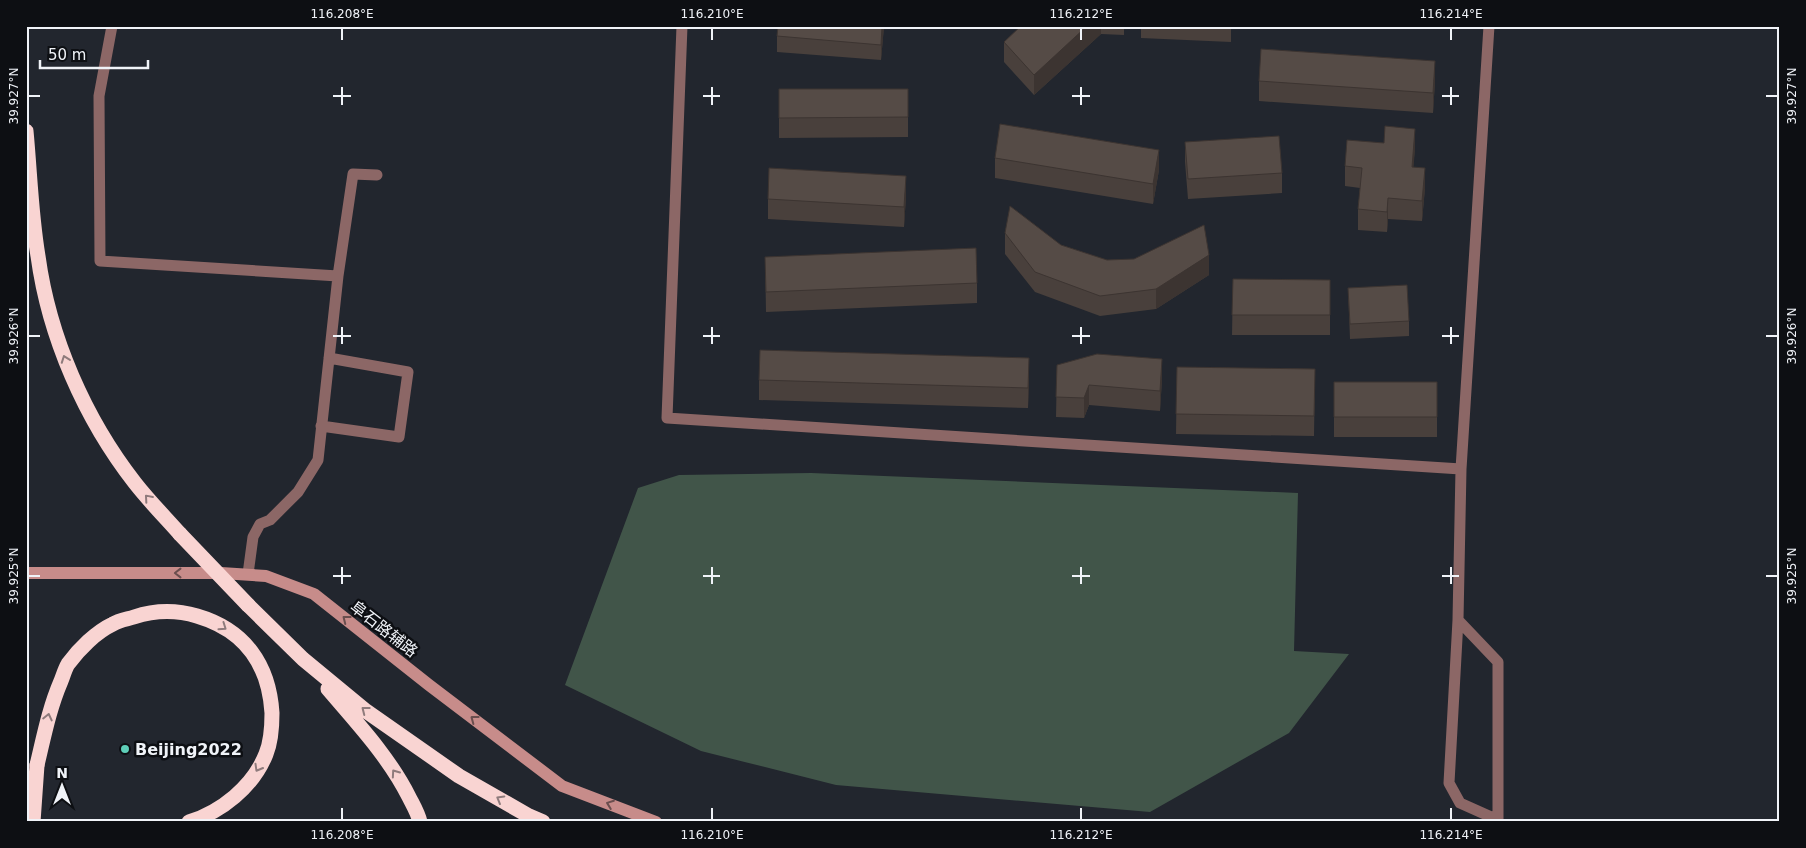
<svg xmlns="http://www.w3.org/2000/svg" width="1806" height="848" font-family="'DejaVu Sans','Noto Sans SC',sans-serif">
  <rect width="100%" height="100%" fill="#22262e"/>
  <path fill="#415549" d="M811 473 1298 493 1294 651 1349 654 1289 733 1150 812 836 785 701 751 565 685 638 488 679 475Z"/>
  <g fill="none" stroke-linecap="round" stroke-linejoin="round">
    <path stroke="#8c6766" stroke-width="11" d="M112 26 99 96 100 261 338 276 318 460 298 492 270 520 260 524 253 537 248 574
      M682 26 667 418 1461 469
      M1489 26 1461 469 1458 620 1449 783 1460 803 1498 820
      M338 276 353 174 377 175
      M321 426 399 437 408 372 329 358
      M1458 620 1498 662V822"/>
    <path stroke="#c78c8a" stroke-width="12" d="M26 573H221L266 576 314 594 429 685 562 786 656 822"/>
    <path stroke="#f9d4d2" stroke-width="15" d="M26 131C30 173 31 215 38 256 49 337 85 419 135 483 149 501 165 517 180 534
      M248 605 303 659 366 711 459 776 529 816 543 822
      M328 689C357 723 389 757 409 797 413 805 418 813 420 822
      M37 765C44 736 49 709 61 681 63 676 65 669 68 664 79 649 96 632 113 624 119 620 128 619 134 617 155 610 177 610 197 616 245 630 269 665 272 713 272 726 271 742 266 754 253 787 221 812 189 822"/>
    <path stroke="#f9d4d2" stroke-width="15" d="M180 534 248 605
      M33 822 37 765"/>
  </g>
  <path fill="#49403c" d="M884 26 881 60 777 52V36Z
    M1021 26H1124V35L1101 34 1034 95 1004 62V42Z
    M1141 26H1231V42L1141 38Z
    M1259 81H1435L1433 113 1259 101Z
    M779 89H908V137L779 138Z
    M1185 142 1282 173V193L1188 199 1185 162Z
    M1415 149 1413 167 1425 188 1422 221 1388 219 1387 232 1358 230V209L1360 188 1345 186V166Z
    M995 158 1159 170 1153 204 995 178Z
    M906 196 904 227 768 219V199Z
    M1005 233 1061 245 1107 260 1209 275 1156 309 1100 316 1035 292 1005 254Z
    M765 257 977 283V303L766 312Z
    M1233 279 1330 280V335H1232Z
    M1348 288 1409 321V336L1350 339Z
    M1057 365 1162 379 1160 411 1089 405 1084 418 1056 417Z
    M1177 367 1315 369 1314 436 1176 434Z
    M1029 378 1028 408 759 400V380Z
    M1334 382H1437V437H1334Z"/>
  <path fill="#3c3431" d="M882 26 884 27 881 60V45Z
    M1087 26H1101V34L1034 95V75Z
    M1435 61V81L1433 113V93Z
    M1415 129V149L1412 187V167Z
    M1159 150V170L1153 204V184Z
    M1425 168V188L1422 221V201Z
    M906 176V196L904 227V207Z
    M1388 198V219L1387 232V212Z
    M1209 255V275L1156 309V289Z
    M1029 358V378L1028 408V388Z
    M1162 359V379L1160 411V391Z
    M1089 385V405L1084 418V398Z"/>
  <path fill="#554b46" stroke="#3c3431" d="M778 26H882L881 45 777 36Z
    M1021 26H1087L1034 75 1004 42Z
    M1261 49 1435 61 1433 93 1259 81Z
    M779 89H908V117L779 118Z
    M1000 124 1159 150 1153 184 995 158Z
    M1385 126 1415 129 1412 167 1425 168 1422 201 1388 198 1387 212 1358 209 1362 168 1345 166 1347 140 1384 143Z
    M1279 136 1282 173 1188 179 1185 142Z
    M769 168 906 176 904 207 768 199Z
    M1010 206 1061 245 1107 260 1134 259 1204 225 1209 255 1156 289 1100 296 1035 272 1005 233Z
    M976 248 977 283 766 292 765 257Z
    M1233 279 1330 280V315H1232Z
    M1407 285 1409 321 1350 324 1348 288Z
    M760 350 1029 358 1028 388 759 380Z
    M1097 354 1162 359 1160 391 1089 385 1084 398 1056 397 1057 365Z
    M1177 367 1315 369 1314 416 1176 414Z
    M1334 382H1437V417H1334Z"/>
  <defs><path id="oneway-chevron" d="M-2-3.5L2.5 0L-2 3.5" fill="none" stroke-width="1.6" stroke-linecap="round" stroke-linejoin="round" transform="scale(1.25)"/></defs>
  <g stroke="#8f7b7c">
    <use href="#oneway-chevron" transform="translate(65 359) rotate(-110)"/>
    <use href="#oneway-chevron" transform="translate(148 498) rotate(-131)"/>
    <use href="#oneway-chevron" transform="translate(223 627) rotate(35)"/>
    <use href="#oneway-chevron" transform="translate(365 710) rotate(-142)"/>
    <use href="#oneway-chevron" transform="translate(48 717) rotate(-77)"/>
    <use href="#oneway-chevron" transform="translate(258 768) rotate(120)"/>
    <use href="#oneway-chevron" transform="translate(395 773) rotate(-125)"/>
    <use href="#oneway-chevron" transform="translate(500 799) rotate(-150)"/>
  </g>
  <g stroke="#6a4e4e">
    <use href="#oneway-chevron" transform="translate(178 573) rotate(180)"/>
    <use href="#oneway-chevron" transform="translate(346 619) rotate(-142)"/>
    <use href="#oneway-chevron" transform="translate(474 719) rotate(-143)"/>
    <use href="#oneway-chevron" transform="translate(610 804) rotate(-159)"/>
  </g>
  <path fill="none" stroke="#f0f3f8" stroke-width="2" d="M342 28V40M712 28V40M1081 28V40M1451 28V40M342 87V105M712 87V105M1081 87V105M1451 87V105M28 96H40M333 96H351M703 96H720M1072 96H1090M1442 96H1459M1766 96H1778M342 327V344M712 327V344M1081 327V344M1451 327V344M28 336H40M333 336H351M703 336H720M1072 336H1090M1442 336H1459M1766 336H1778M342 567V584M712 567V584M1081 567V584M1451 567V584M28 576H40M333 576H351M703 576H720M1072 576H1090M1442 576H1459M1766 576H1778M342 808V820M712 808V820M1081 808V820M1451 808V820"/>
  <circle fill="#5eceb8" stroke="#0d0f13" stroke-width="2" cx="125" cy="749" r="5"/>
  <g text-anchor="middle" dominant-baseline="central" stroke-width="5" stroke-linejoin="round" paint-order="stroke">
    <g font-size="16" fill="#f0f3f8" stroke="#0d0f13">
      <text transform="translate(384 629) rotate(38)">阜石路辅路</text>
    </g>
    <g font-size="16" font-weight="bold" fill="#f0f3f8" stroke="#0d0f13" text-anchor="start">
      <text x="135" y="749">Beijing2022</text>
    </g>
  </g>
  <rect width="1806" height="848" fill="none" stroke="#0d0f13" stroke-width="55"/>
  <g transform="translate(62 786)" stroke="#0d0f13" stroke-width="4" paint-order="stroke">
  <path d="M0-4L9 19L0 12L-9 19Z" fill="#f0f3f8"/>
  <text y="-8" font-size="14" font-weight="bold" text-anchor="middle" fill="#f0f3f8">N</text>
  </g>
  <path d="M40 60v8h108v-8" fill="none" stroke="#f0f3f8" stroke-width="2.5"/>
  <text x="48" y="60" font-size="15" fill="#f0f3f8" stroke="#0d0f13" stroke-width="4" paint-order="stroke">50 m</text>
  <rect x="28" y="28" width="1750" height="792" fill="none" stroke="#f0f3f8" stroke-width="2"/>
  <g font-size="12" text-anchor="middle" fill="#f0f3f8">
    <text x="342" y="18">116.208°E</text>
    <text x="712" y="18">116.210°E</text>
    <text x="1081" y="18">116.212°E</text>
    <text x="1451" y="18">116.214°E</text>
    <text transform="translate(14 96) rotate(-90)" y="4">39.927°N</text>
    <text transform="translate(1792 96) rotate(-90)" y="4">39.927°N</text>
    <text transform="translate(14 336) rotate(-90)" y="4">39.926°N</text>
    <text transform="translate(1792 336) rotate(-90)" y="4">39.926°N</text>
    <text transform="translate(14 576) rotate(-90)" y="4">39.925°N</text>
    <text transform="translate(1792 576) rotate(-90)" y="4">39.925°N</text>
    <text x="342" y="839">116.208°E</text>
    <text x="712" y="839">116.210°E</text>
    <text x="1081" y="839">116.212°E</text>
    <text x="1451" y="839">116.214°E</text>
  </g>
</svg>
